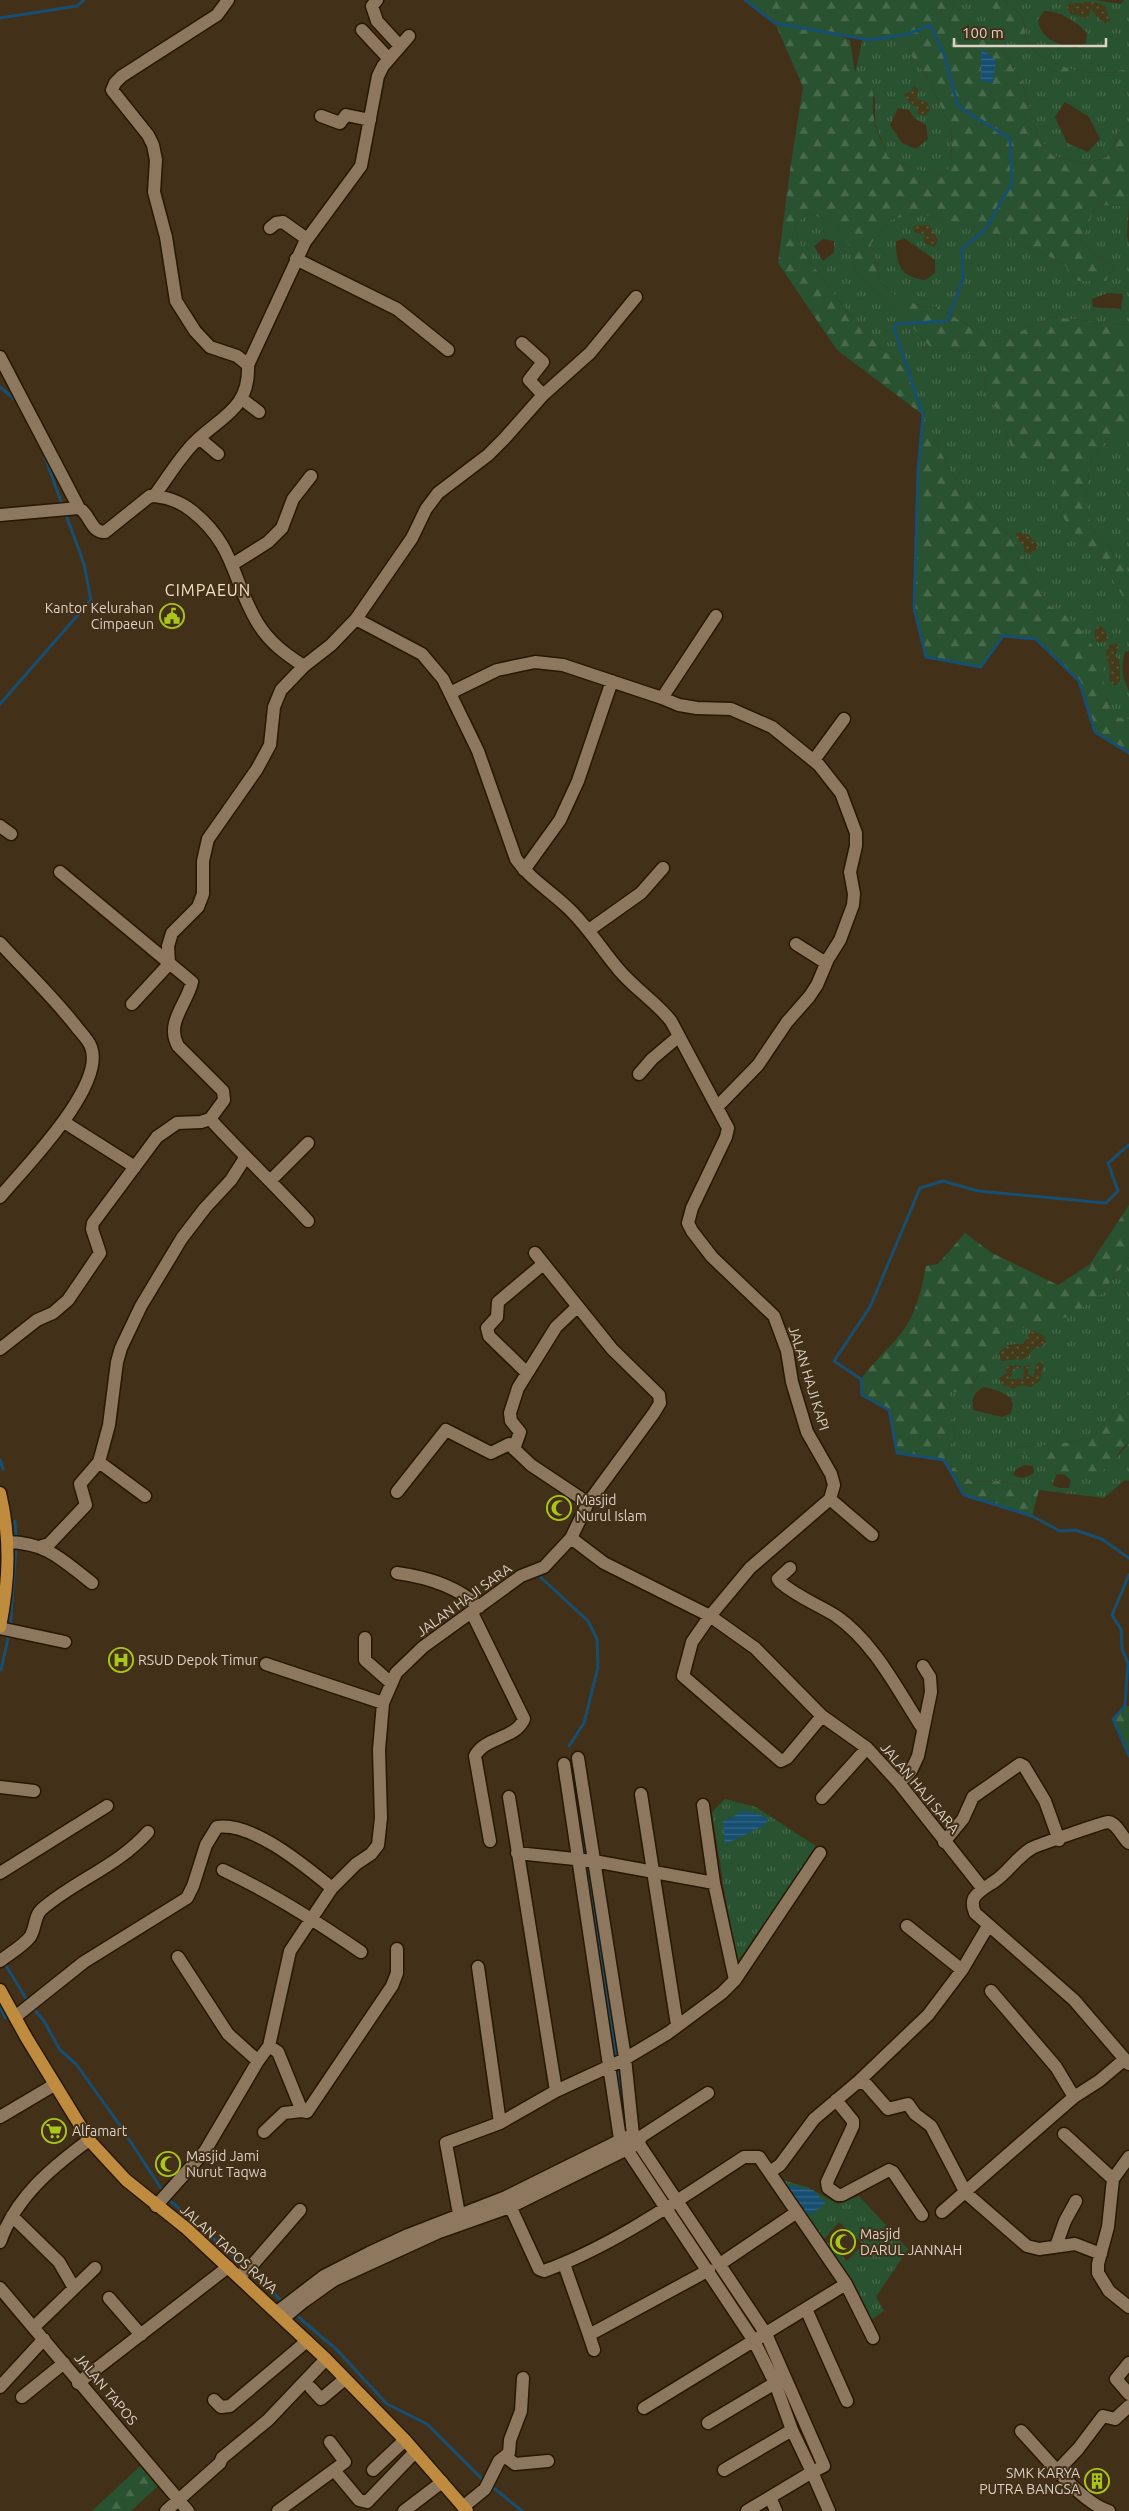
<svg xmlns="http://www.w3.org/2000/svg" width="1129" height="2511" font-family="Ubuntu,sans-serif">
  <defs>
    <pattern id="grass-tufts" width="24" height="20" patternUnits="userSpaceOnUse" patternTransform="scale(1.25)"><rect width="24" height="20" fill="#295230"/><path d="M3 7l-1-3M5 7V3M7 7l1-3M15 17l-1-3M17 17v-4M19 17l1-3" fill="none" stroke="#486a4c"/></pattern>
    <pattern id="forest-firs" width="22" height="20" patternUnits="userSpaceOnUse" patternTransform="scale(1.25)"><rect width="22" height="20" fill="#295230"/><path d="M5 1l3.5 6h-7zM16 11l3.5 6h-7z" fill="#486a4c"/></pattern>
    <pattern id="sand-dots" width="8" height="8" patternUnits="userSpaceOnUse" patternTransform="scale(1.25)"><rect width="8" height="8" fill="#443b1b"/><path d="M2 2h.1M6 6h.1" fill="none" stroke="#5f563a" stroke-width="1.8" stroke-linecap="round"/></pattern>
    <pattern id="water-rules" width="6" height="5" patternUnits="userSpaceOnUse" patternTransform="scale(1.25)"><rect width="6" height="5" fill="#164f71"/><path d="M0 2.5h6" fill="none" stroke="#376784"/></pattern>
  </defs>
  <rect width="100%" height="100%" fill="#423019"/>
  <path fill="url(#grass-tufts)" fill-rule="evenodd" d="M908 0 910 54 928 78 951 129 952 163 944 176 914 169 888 157 875 123V98L855 73 864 33ZM898 108 909 110 914 118 926 125 928 139 916 149 902 143 890 125Z
    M949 0H988L1049 69 1073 77 1129 75V125L1127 124 1119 132 1107 157 1083 164 1052 155 1038 135 1022 82 1002 50 985 30 966 19ZM1065 102 1089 117 1100 139 1088 152 1067 143 1055 117Z
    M1003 0H1095L1121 4 1124 0H1129V67C1103 82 1047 68 1029 45 1023 37 1027 23 1021 15 1016 10 1009 5 1003 0ZM1094 2 1105 6 1098 18 1091 8 1088 18 1070 13 1068 4ZM1044 11C1061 11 1075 21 1087 33L1086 43 1076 48C1059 45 1041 40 1038 20Z
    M1096 205 1129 206 1127 236 1129 243V325L1052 317 996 343 938 307 920 306 894 295 880 281 871 244 890 220 917 213 985 230 1062 262 1078 281H1106L1114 268 1081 243ZM904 238 935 260V273L925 280C901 277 896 266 896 242ZM1108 293 1123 294 1121 309 1093 307 1092 299Z
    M810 213 837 225 849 246 856 271 902 316 934 351 958 349 983 358 985 395 1003 416 1007 438 1013 448 1015 457 1044 458 1061 467 1071 530 1099 557 1129 607V651L1125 652C1120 669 1123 677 1129 691 1129 698 1129 712 1129 719L1114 717 1104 690 1102 664 1069 618 1048 605 1011 537 983 511 950 471 923 415 910 372 883 350 849 314 803 252 794 225ZM823 239 834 241V252L823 261 814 246ZM1106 652H1115V656L1119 660 1120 682 1109 679 1110 671Z
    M1110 436H1129V578L1110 548 1092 529 1085 499 1091 459Z
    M1129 1257V1395L1092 1437 1054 1445 1017 1447 1110 1465 1129 1443V1481L1125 1480 1104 1498 1039 1490 999 1481 972 1482 944 1460 955 1436 948 1392H970C978 1371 992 1356 999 1334L1031 1326 1101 1294ZM1032 1330 1028 1358 1001 1361 1008 1345 1023 1344ZM1037 1363H1044L1031 1387 999 1378 1007 1373 1006 1366 1012 1374 1008 1379H1024L1028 1365V1374L1034 1378ZM984 1387 999 1391 1011 1398 1013 1406 1010 1414 1002 1417 973 1410C972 1398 973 1393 984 1387ZM1025 1465 1033 1466 1034 1473C1027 1477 1021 1480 1013 1475L1016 1469ZM1057 1474 1065 1475 1071 1480 1069 1488H1059L1052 1485Z
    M725 1799 756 1807 816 1846 736 1965 712 1812Z
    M776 2178 807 2187 838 2204 859 2196 908 2249 876 2297 884 2311 871 2320ZM839 2222 863 2244 847 2261 824 2239Z"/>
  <path fill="url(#forest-firs)" fill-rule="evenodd" d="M745 0H949L966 19 985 30 1002 50 1022 82 1038 135 1052 155 1083 164 1107 157 1119 132 1127 124 1129 125V206L1096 205 1081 243 1114 268 1106 281H1078L1062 262 985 230 917 213 890 220 871 244 880 281 894 295 920 306 938 307 996 343 1052 317 1129 325V436H1110L1091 459 1085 499 1092 529 1110 548 1129 578V607L1099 557 1071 530 1058 508 1055 476 1061 467 1044 458H1015L1013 448 1007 438 1003 416 985 395 983 358 958 349 934 351 902 316 856 271 849 246 837 225 810 213 794 225 803 252 849 314 883 350 910 372 923 415 950 471 983 511 1011 537 1048 605 1069 618 1087 637 1103 664 1104 690 1114 717 1129 719V753L1095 732 1079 681 1036 639 1003 636 981 667 926 657 914 608 918 470 923 415 837 350 778 263 791 163 803 87 775 23ZM834 33 869 40 908 34 910 54 928 78 951 129 952 163 944 176 914 169 888 157C884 146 878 135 875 124 868 97 884 93 855 73L850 40Z
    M988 0H1003C1009 5 1020 12 1023 19 1025 26 1024 38 1029 45 1047 68 1103 82 1129 67V75L1073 77 1049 69 1016 43Z
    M1129 1205V1257L1101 1294 1071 1316 999 1334 993 1353 998 1374 977 1376 970 1392H948L955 1436 944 1460 972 1482 999 1481 1039 1490 1032 1516 964 1495 944 1460 897 1453 889 1410 862 1395 861 1379C873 1362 889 1349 902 1332 916 1314 922 1288 926 1266L938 1264 965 1233 992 1253 1058 1285 1090 1264Z
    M1129 1395V1443C1120 1447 1117 1460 1109 1466 1104 1470 1094 1476 1088 1477 1067 1479 1030 1461 1017 1447L1054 1445 1092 1437Z
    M1125 1706H1129V1756L1113 1719Z
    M140 2466 158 2486 131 2511H92Z"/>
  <path fill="url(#sand-dots)" d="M1094 2 1105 6 1110 20 1106 24 1098 18 1091 8 1088 18 1081 17 1066 9 1068 4Z
    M914 86 918 90 917 99 927 102 930 110 924 116 918 114 917 107 909 103 904 94 911 91Z
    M929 225 938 240 935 247 924 243 925 235 914 232 913 226Z
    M1017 532 1029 535 1039 547 1030 554 1024 551V546L1016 538Z
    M1102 626 1109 639 1101 643 1096 641 1094 632 1096 628Z
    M1116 643 1119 647 1115 656 1119 660 1120 682 1115 686 1109 680 1110 671 1106 651 1109 645Z
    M1032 1330 1044 1336 1046 1342C1041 1347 1039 1349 1031 1350L1028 1358 1001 1361 999 1352 1009 1345 1023 1344Z
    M1044 1362 1040 1380 1031 1387 1021 1385 1014 1389 1002 1385 999 1378 1007 1373 1006 1366 1021 1365V1368L1013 1369 1008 1379H1023L1024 1366 1029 1365 1028 1374 1033 1378 1037 1363Z"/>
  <path fill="url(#water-rules)" d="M981 48 996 61 993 83 981 81Z
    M741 1811 756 1813 769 1819 763 1826 725 1844 723 1821 732 1818Z
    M783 2184 813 2190 825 2203 812 2214 801 2212Z"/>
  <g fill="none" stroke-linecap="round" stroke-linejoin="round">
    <path stroke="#164f71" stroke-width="3" d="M745 0 775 23 869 40 908 34 930 25 944 54 958 106 1010 139 1012 183 985 230 962 249 963 279 947 321 896 324 894 328 923 415 918 470 914 608 926 657 981 667 1003 636 1036 639 1079 681 1095 732 1129 753
      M0 18 77 6 84 0
      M0 387 18 402
      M42 449 63 507
      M0 704 91 600 84 564 65 512
      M1129 1145 1108 1163 1118 1191 1106 1203 978 1191 943 1181 920 1188 870 1307 834 1361 861 1379 862 1395 889 1410 897 1453 944 1460 964 1495 1032 1516 1060 1531 1075 1530 1102 1539 1129 1558
      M0 1460 3 1469
      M15 1521 16 1541
      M536 1573 588 1621 597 1639 598 1667 584 1723 569 1746
      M1129 1575 1112 1615 1121 1629 1122 1649 1128 1663 1125 1706 1113 1719 1129 1756
      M10 1628 16 1547
      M1 1670 9 1634
      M572 1761 585 1858
      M586 1864 617 2060
      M4 1962 28 2002
      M0 2006 5 2018 9 2015
      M32 2007 44 2021 60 2050 76 2064 119 2124 164 2193
      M618 2066 627 2134
      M167 2198 245 2266
      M686 2228 707 2257
      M249 2271 283 2302
      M295 2314 337 2350 387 2404 427 2424 485 2482
      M795 2421 809 2451
      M490 2485 522 2511"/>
    <defs>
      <path id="minor" d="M228 0 217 15 122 76 115 83 112 90 148 135 153 145 156 160 154 192 166 237 176 301 195 331 210 347 237 356 248 365
        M377 0 372 6 377 21 399 45
        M362 30 389 59
        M321 116 340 123 346 115 370 120
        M270 228 276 223 283 222 307 239
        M296 259 397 309 448 350
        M522 343 543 362 529 380 543 395
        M0 357 79 508
        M242 399 259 412
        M199 438 218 454
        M154 496C167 479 179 458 194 443 221 416 250 409 248 365L305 242 361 166 378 76 383 66 409 36
        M0 515 79 508C90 514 91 533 105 532L150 496C165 496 181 502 192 511 235 545 232 580 257 622 269 642 285 654 304 666
        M233 564 268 542 282 528 293 499 311 476
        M356 619 422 654 443 679 478 751 516 859C529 878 549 890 566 906 587 925 601 949 619 970 635 989 656 1002 671 1021L728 1128 726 1137 692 1208 688 1223 692 1231 712 1257 774 1316 787 1351 792 1382 807 1432 831 1474 834 1485 830 1499 750 1568 710 1616 692 1642 683 1676 781 1761 787 1758 822 1716
        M450 693 497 670 535 662 563 665 662 698 716 616
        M662 698 679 705 697 708 731 709 772 727 819 765 841 793 856 833V846L850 872 854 894 853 905 840 940 828 959 817 985 809 997 787 1022 758 1065 718 1106
        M814 760 844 719
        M0 826 11 834
        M524 870 560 820 578 781 612 681
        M589 930 641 893 663 868
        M0 943C25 970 52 996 75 1025 80 1032 88 1039 91 1047 106 1086 24 1168 0 1197
        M796 944 826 963
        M132 1004 169 964 168 946 172 933 198 907 203 894V861L208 839 257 769 270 745 274 707 281 690 304 666 331 645 356 619 412 538 426 509 438 493 488 455 504 439 543 395 590 353 636 297
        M639 1074 652 1059 678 1037
        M210 1119C242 1154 276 1186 308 1221
        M64 1122 135 1167
        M271 1180 308 1143
        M535 1253 612 1349 659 1395 660 1403 654 1413 588 1503 571 1538
        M0 1349 37 1320 53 1313 68 1300 100 1253 92 1229 93 1223 157 1137 177 1123 201 1122 210 1119 224 1100 223 1091 178 1046C165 1023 187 1004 192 982L60 872
        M526 1372 489 1336 487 1328 497 1317 498 1302 542 1265
        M514 1449 520 1432 511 1421 510 1413 518 1388 556 1327 577 1307
        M99 1462 145 1496
        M397 1492 446 1430 491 1453 509 1444 531 1465 588 1503
        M830 1499 872 1535
        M8 1542C48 1543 62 1560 92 1583
        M42 1546 49 1544 86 1505 80 1484 99 1462 109 1425 117 1362 121 1348 141 1306 182 1238 205 1208 231 1180 245 1158
        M790 1568 778 1579 780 1582C797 1597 817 1604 836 1616 875 1643 898 1691 923 1729
        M397 1573C426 1577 458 1587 479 1607
        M472 1613 524 1719C516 1739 484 1737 475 1756L490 1841
        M0 1628 65 1642
        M365 1638V1660L391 1683
        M266 1664 383 1703
        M564 1764 620 2139 754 2341 775 2383 792 2430 812 2472 824 2466 766 2334 633 2135 625 2058 578 1758
        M899 1783 911 1771 918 1756 931 1692 930 1677 923 1666
        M0 1787 34 1791
        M641 1794 677 2025
        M509 1797 556 2091
        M822 1798 867 1748
        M703 1805 714 1883 735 1980
        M944 1842 963 1819 973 1797 1020 1764 1024 1766 1045 1801 1059 1840
        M1129 1843C1122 1837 1117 1823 1108 1822 1104 1822 1038 1845 1032 1848 1018 1856 1008 1872 995 1881 988 1886 979 1890 974 1898 972 1902 973 1908 975 1913L1074 2000 1129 2064
        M517 1853 594 1861 714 1883
        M223 1870C272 1893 316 1921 361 1952
        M0 1873 107 1806
        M907 1926 962 1970
        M178 1957 228 2034 258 2061
        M0 1961C9 1954 23 1946 30 1937 36 1928 34 1916 42 1909 76 1880 118 1866 148 1832
        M478 1967 500 2123
        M991 1991 1056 2067 1074 2097
        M15 2017 84 1962 187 1898 193 1886 206 1845 217 1827C253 1822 305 1866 332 1888
        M269 2046 278 2052 302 2111 307 2112 392 1986 397 1973V1949
        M859 2081 928 2015 962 1970 988 1926
        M836 2100 853 2121V2126L827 2182 828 2188 838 2195H842L889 2170 893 2172 922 2215
        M0 2117 54 2085
        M264 2132 284 2113 302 2111
        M1064 2134 1113 2179
        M1129 2157 1113 2179 1108 2227 1098 2264V2273L1109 2291 1129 2307
        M770 2172 780 2165 814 2119 859 2081 867 2085 888 2109 908 2104 915 2114 931 2126 966 2193 1027 2246 1039 2249 1075 2244 1101 2254
        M506 2197 539 2269 544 2271C615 2245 681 2198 744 2157H759L846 2284 873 2338
        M156 2206 205 2151 258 2061 269 2046 290 1951 332 1888 356 1864 371 1854 378 1845 381 1818 379 1750 383 1703 396 1673 423 1647 521 1576 544 1567 571 1538 604 1563 710 1616 755 1648 822 1716 867 1748 899 1783 983 1889
        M942 2212 1074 2097 1099 2081 1125 2059
        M459 2214 446 2143 500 2123 556 2091 623 2060 668 2033 722 1993 735 1980 820 1853
        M12 2216 59 2262 74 2288
        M0 2242C16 2197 51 2168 89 2140
        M1056 2246 1065 2221 1076 2201
        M564 2264 589 2335 709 2270
        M720 2264 797 2212
        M239 2277 254 2263 300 2210
        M0 2288 188 2511
        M109 2298 141 2335
        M806 2309 847 2401
        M277 2312 324 2276 369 2253 408 2235 506 2197 627 2137
        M284 2318 303 2302 334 2280 439 2232 510 2207 637 2144 642 2136 708 2093
        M34 2327 95 2268
        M589 2335 594 2350
        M1129 2363 1116 2379 1129 2394
        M78 2383 228 2267
        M0 2387 44 2339
        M311 2388 321 2399 345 2379
        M22 2397 64 2363
        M214 2400 221 2407 230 2406 307 2341
        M644 2408 846 2284
        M708 2423 775 2383
        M1021 2431C1041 2452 1082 2504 1109 2511
        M330 2442 345 2462 334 2470
        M506 2457 515 2464 548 2461
        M373 2470 405 2440
        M724 2470 792 2430
        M1058 2470 1078 2449 1103 2416 1115 2419 1129 2406
        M770 2497 776 2511
        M463 2507 485 2489 499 2461 509 2453 510 2440 521 2411 523 2378
        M166 2511 220 2463 222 2458 268 2420 326 2359
        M278 2511 334 2470 359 2500 367 2502 415 2452
        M404 2511 442 2482
        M747 2511 812 2472 829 2511"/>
      <path id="major" d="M0 1493C11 1539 9 1581 0 1627
        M0 1990 26 2037 89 2140 126 2180 187 2229 326 2359 405 2440 467 2511"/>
    </defs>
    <use href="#minor" stroke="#281702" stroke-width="15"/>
    <use href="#major" stroke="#281702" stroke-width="15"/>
    <use href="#minor" stroke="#8d785f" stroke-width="12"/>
    <use href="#major" stroke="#bf8b3f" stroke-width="12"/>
  </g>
  <defs>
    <symbol id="civic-ring" viewBox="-11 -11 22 22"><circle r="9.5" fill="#423019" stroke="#a9c719" stroke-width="1.5"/><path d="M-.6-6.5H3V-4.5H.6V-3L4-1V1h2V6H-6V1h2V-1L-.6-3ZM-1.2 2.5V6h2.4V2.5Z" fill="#a9c719"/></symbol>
    <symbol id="mosque-ring" viewBox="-11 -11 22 22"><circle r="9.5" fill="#423019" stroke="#a9c719" stroke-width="1.5"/><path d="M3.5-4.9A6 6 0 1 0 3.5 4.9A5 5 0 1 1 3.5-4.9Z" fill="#a9c719"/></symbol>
    <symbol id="hospital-ring" viewBox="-11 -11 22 22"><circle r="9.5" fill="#423019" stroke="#a9c719" stroke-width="1.5"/><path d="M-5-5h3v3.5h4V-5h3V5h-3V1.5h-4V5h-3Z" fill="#a9c719"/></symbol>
    <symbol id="supermarket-ring" viewBox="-11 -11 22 22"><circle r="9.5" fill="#423019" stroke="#a9c719" stroke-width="1.5"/><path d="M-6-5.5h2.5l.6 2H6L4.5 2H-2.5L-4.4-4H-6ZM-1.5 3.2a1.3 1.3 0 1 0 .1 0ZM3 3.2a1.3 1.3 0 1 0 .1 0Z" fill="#a9c719"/></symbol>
    <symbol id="building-ring" viewBox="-11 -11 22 22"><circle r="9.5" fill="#423019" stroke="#a9c719" stroke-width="1.5"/><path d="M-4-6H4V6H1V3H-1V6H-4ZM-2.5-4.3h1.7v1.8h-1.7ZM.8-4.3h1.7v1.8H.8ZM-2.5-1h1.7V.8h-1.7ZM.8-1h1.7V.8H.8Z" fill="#a9c719"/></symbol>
  </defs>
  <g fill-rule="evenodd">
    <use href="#civic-ring" x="158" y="602" width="28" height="28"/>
    <use href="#mosque-ring" x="545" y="1494" width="28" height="28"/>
    <use href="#hospital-ring" x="107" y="1646" width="28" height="28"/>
    <use href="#supermarket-ring" x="40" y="2117" width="28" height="28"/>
    <use href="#mosque-ring" x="154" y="2150" width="28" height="28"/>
    <use href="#mosque-ring" x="829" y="2228" width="28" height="28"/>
    <use href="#building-ring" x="1083" y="2467" width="28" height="28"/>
  </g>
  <g text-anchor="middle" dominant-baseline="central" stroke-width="4" stroke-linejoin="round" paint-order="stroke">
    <g font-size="14" fill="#ddd1c4" stroke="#423019" text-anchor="start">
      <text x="154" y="608" text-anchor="end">Kantor Kelurahan<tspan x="154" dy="16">Cimpaeun</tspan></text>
      <text x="576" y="1500">Masjid<tspan x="576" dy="16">Nurul Islam</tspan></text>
      <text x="138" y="1660">RSUD Depok Timur</text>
      <text x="72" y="2131">Alfamart</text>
      <text x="186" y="2156">Masjid Jami<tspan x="186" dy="16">Nurut Taqwa</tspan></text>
      <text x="860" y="2234">Masjid<tspan x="860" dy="16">DARUL JANNAH</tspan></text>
      <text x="1080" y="2473" text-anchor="end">SMK KARYA<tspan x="1080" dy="16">PUTRA BANGSA</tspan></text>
    </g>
    <g font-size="14" fill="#ddd1c4" stroke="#423019">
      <text transform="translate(809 1378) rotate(73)">JALAN HAJI KAPI</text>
      <text transform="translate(464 1600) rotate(-36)">JALAN HAJI SARA</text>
      <text transform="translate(920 1788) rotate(50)">JALAN HAJI SARA</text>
      <text transform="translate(229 2249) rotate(42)">JALAN TAPOS RAYA</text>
      <text transform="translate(106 2389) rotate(50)">JALAN TAPOS</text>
    </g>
    <g font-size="16" letter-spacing="1" fill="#f8e0c5" stroke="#423019">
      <text x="208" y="590">CIMPAEUN</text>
    </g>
  </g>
  <path d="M954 38v8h152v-8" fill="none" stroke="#ddd1c4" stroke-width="2.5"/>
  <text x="962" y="38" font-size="15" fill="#ddd1c4" stroke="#423019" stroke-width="4" paint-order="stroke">100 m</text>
</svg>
